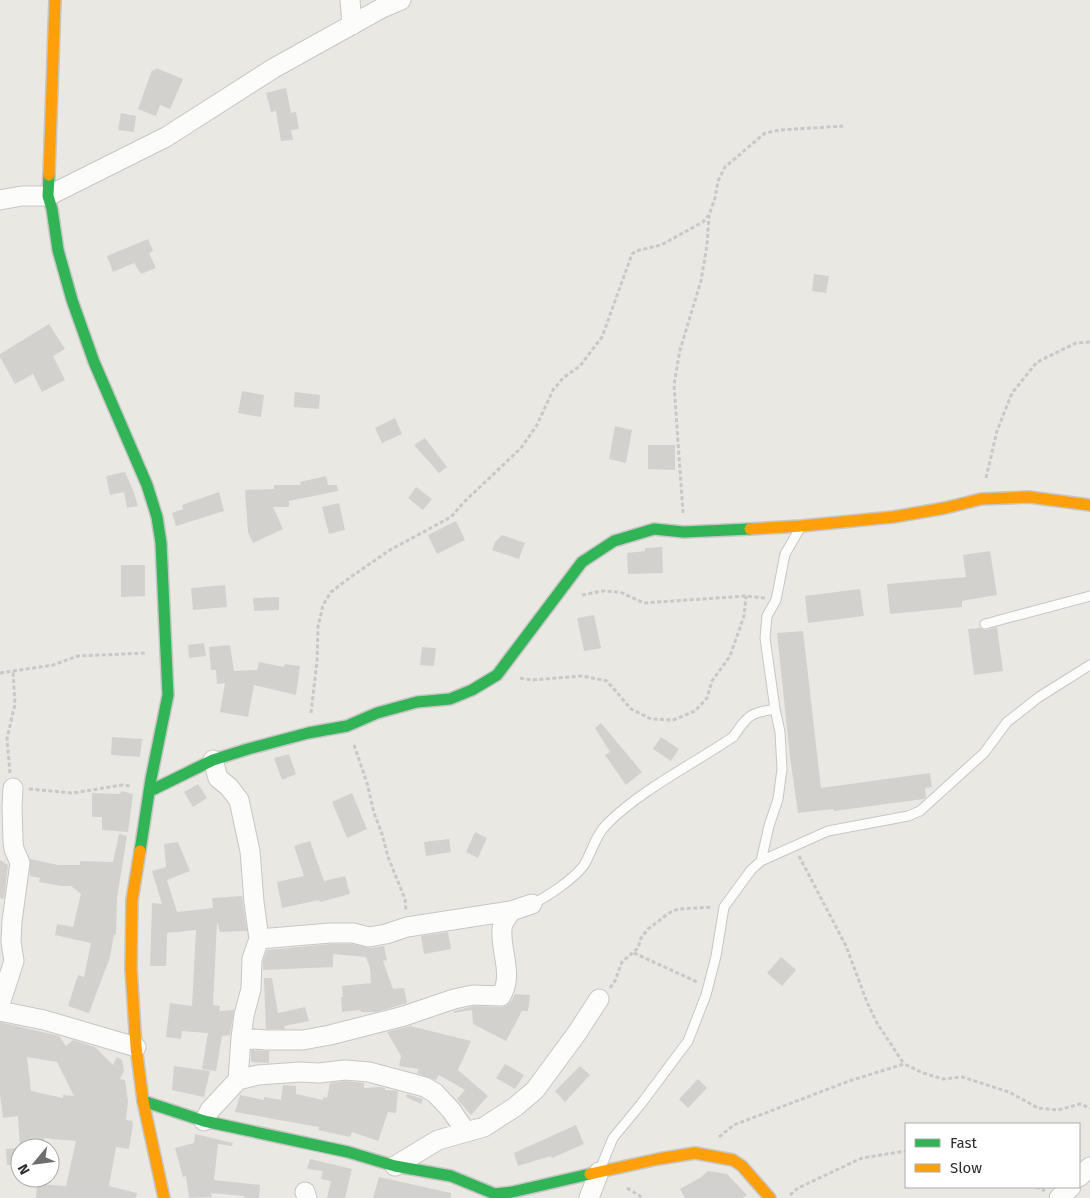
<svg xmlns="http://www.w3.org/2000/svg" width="1090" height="1198" font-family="'Fira Sans',sans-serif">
  <rect width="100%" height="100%" fill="#eae8e2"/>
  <path fill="#d3d1cd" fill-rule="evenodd" d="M156 68 183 79 170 109 160 105 156 116 138 109 152 70 154 71Z
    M286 88 291 113 296 112 299 129 291 130 293 140 281 141 276 111 271 112 266 93Z
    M121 113 136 116 134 132 118 130Z
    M148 239 153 251 149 253 156 268 141 274 134 263 113 272 107 256Z
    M814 274 829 276 826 293 812 291Z
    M49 324 65 349 53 356 65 380 42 392 33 374 15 384 0 357V354Z
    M242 391 264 395 261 417 238 413Z
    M295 392 320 395 319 409 294 407Z
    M395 418 402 434 382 443 375 428Z
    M615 426 632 430 626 463 609 459Z
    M425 438 447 467 439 473 414 445Z
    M648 445H675V470L648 469Z
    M125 472 133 490 138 506 127 508 124 492 110 495 106 476Z
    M326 476 328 485H337L338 491 289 501V507H273L283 529 253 543 248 532 245 490 274 489V485H301L300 482Z
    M416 487 432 499 423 510 408 498Z
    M219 492 224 511 176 526 172 513 183 509 182 505Z
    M339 503 345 530 329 534 322 507Z
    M456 521 465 540 437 554 428 535Z
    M502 535 525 543 519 559 492 550 495 542Z
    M662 547 663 573 628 574 627 553 645 551V548Z
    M990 551 997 595 962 601V607L890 614 887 584 966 577 963 555Z
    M121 565H145V596L121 597Z
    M225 585 227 607 193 610 191 588Z
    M860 589 864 616 808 623 805 596Z
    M279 597V610L254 611 253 598Z
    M594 615 601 648 584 651 577 618Z
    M997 627 1003 671 974 675 968 629 980 628 986 630Z
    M803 631 821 788 930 773 932 787 925 788 926 797 924 799 834 811 833 809 798 813 790 757 777 633Z
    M204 643 206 656 189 658 188 645Z
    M230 645 234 671 257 670 259 662 284 667 285 664 300 666 296 695 254 685 248 717 220 712 225 683 217 684 216 670H211L209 647Z
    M422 647 436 648 434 666 420 665Z
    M601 723 642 772 626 785 605 755 610 752 595 728Z
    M112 737 142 739 140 757 111 755Z
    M661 737 679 749 671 761 653 749Z
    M289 754 296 774 282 780 274 758Z
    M198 784 207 798 193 807 184 792Z
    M121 791 133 794 128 832 102 830V817H92V793L120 794Z
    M352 793 367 829 347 838 332 802Z
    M475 832 487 838 478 858 466 852Z
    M119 834 127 836 117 898 116 935 114 934 110 957 89 1013 68 1006 78 975 84 977 91 943 55 935 57 924 73 927 81 894 71 886H61L39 882 40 878 30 876V859L58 865H80V861L113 862Z
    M449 839 451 852 426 856 424 842Z
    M310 841 324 881 345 876 350 894 320 902 319 900 282 908 277 882 304 876 294 846Z
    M178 842 190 871 167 880 177 912 213 908 212 898 242 896 247 931 220 932 217 922 213 1005 220 1006 219 1011 234 1010 230 1035 222 1036 216 1071 202 1069 208 1033 182 1031 181 1039 166 1037 170 1003 192 1006 196 930 167 933 166 966H150L152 903 162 904 152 871 166 867 164 844Z
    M0 860 8 865 4 899 0 898Z
    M448 932 451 949 424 954 421 936Z
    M330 944H352L371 948 384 946 387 960 383 961 393 989 404 988 407 1003 376 1012H361L360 1010 342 1012 341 997H343L342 986 371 983 370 968 366 957 333 954V967L263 970V961L267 950Z
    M781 957 796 970 782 986 767 973Z
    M264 978H272L278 1013 305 1007 309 1021 284 1026 285 1029H266Z
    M515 994 530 995 528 1011H522L506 1041 473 1024 472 1010 454 1013V1011L474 1006 501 1007 506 1006 512 1000Z
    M0 1022 59 1036 66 1046 73 1040 95 1047 113 1065 117 1057 122 1060 124 1071 120 1079 125 1080 128 1101 126 1120 132 1121 133 1124 129 1149 116 1147 109 1186 137 1193 136 1198H36L37 1184 66 1186 76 1141 44 1138V1143L37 1144V1148H20L18 1116 3 1118 0 1094ZM27 1057 57 1062 74 1096 63 1095V1098L31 1091Z
    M410 1026 471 1041 458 1070 488 1096 471 1115 457 1099 465 1090 439 1075 436 1080 417 1073 419 1069 399 1066 401 1056 387 1032Z
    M251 1050 269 1051V1063L251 1062Z
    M505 1064 524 1075 515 1089 496 1078Z
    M174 1066 210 1071 204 1097 172 1090Z
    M580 1066 590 1075 565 1102 555 1091Z
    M698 1079 707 1088 688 1108 679 1099Z
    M345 1081 364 1083V1088L380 1087 385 1088V1090L398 1091 396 1113 388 1112 378 1141 352 1132 350 1137 318 1130 319 1127 235 1112 240 1095 264 1100V1097L281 1100 283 1085 296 1086V1094L323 1100V1097L327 1098 330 1083Z
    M407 1094 423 1099 421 1104 406 1097Z
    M576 1125 584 1144 552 1158 551 1156 518 1166 514 1153Z
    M195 1134 233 1143 232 1146 218 1144 214 1180 260 1185 259 1198H244V1196L211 1193 212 1197 189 1198 186 1176 183 1177 175 1148 194 1143Z
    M20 1148V1165H7L6 1149Z
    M310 1159 352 1169 345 1198H327L331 1181 321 1179 323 1171 307 1169Z
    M708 1171 727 1174 747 1195 742 1198H685L680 1189 700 1178Z
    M379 1177 451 1193V1198H373Z"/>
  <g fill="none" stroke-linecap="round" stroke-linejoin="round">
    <defs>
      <path id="lane" d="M985 624 1090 596
        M761 861 769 826 778 799 782 769 780 732 775 709 765 638 767 616 776 600 785 554 799 530
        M532 904C547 897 574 879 584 865 592 852 595 836 606 825 639 791 693 764 733 737 738 731 740 726 745 721 752 712 765 711 775 709
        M601 1167 613 1138 641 1104 688 1041 706 995 716 956 724 907 751 870 761 861 828 831 908 816 920 811 984 753 1007 722 1039 697 1090 665"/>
      <path id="street" d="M350 0 352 25
        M0 200 22 196H48L166 137 274 68 382 8 401 0
        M259 939 330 933H353L369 937 386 934 407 927 511 911
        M0 1004 14 961 11 942 12 921 20 863 14 849 13 841 12 807 13 788
        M0 1011 44 1020 136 1047
        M241 1038 267 1040H303L330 1035 404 1016 454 999 473 995 501 996C514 975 500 951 502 929 502 923 508 916 511 911L532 904
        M238 1080 258 1075 300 1072 319 1073 345 1070 369 1072 425 1087 435 1093 451 1110 466 1132
        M204 1121 210 1110 238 1080 241 1038 244 1015 251 989 252 959 259 939 254 902 250 851 239 800 229 787 218 778 213 760
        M395 1166 438 1140 484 1127 515 1107 535 1090 577 1033 599 999
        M1079 1177 1090 1167
        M305 1192 307 1198
        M589 1198 599 1172
        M1059 1198 1071 1187"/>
      <path id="fast" d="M49 175 48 196 52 209 58 250 72 300 94 362 147 485 157 517 161 543 168 695 151 779 140 851
        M150 791 213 760 248 749 308 733 347 726 377 713 417 702 450 699 472 690 497 675 582 562 614 541 654 529 684 532 750 529
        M143 1101 204 1121 348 1152 395 1166 451 1176 495 1194 512 1192 590 1174"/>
      <path id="slow" d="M49 175 55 0
        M750 529 801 526 893 517 945 508 981 499 1029 497 1090 505
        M140 851 132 900 131 968 136 1047 143 1101 164 1198
        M590 1174 658 1159 695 1153 733 1160 742 1166 770 1198"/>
    </defs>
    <use href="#lane" stroke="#c7c6c6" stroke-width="11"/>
    <use href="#street" stroke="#c7c6c6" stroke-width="21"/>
    <use href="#fast" stroke="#c7c6c6" stroke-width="14"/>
    <use href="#slow" stroke="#c7c6c6" stroke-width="14"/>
    <path stroke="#c8c8c7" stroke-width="3" stroke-dasharray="4 2.5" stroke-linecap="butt" d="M986 478 997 431 1012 393 1037 362 1076 343 1090 342
      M683 513 674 385 680 350 701 281 707 245 709 216
      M582 595 603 591 620 592 644 603 746 596 765 598
      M0 673 53 665 78 656 147 653
      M520 678 532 680 582 676 607 681 631 709 651 719 673 720 695 711 707 698 712 681 730 656 744 616 746 596
      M311 713 317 661 318 627 323 605 331 592 352 576 390 550 451 517 463 503 521 448 537 425 553 390 563 378 580 366 602 337 632 254 636 251 661 245 703 222 709 215 715 198 718 181 725 167 765 133 780 130 843 126
      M354 745 367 783 374 813 382 834 388 857 405 899 406 910
      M10 773 7 739 15 704 13 671
      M29 789 73 793 122 785 130 786
      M799 856 846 946 867 1002 877 1023 904 1064
      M634 953 697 982
      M610 988 615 981 622 962 638 948 641 938 648 929 669 913 678 909 713 907
      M719 1137 734 1125 849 1081 904 1064 923 1073 943 1079 962 1077 1009 1092 1038 1108 1058 1110 1080 1104 1090 1108
      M1036 1187 1045 1191
      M627 1188 643 1198
      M790 1195 798 1188 862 1158 906 1151"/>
    <use href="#lane" stroke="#fcfcfb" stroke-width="9"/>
    <use href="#street" stroke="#fcfcfb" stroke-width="19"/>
    <use href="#fast" stroke="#30b455" stroke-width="11"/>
    <use href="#slow" stroke="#ff9f0a" stroke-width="11"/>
  </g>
  <rect x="905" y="1123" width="175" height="65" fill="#ffffff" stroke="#ababab"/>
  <rect x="915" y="1139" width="25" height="8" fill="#30b455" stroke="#ababab"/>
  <text x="950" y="1148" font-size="15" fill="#2c2c2c">Fast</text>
  <rect x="915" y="1164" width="25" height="8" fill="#ff9f0a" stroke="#ababab"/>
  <text x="950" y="1173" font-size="15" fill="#2c2c2c">Slow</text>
  <g transform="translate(35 1163) rotate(241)"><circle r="24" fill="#ffffff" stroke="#ababab"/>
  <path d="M0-4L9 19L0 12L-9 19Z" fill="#6e6e6c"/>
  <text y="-8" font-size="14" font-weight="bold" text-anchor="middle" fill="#2c2c2c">N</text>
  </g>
</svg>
